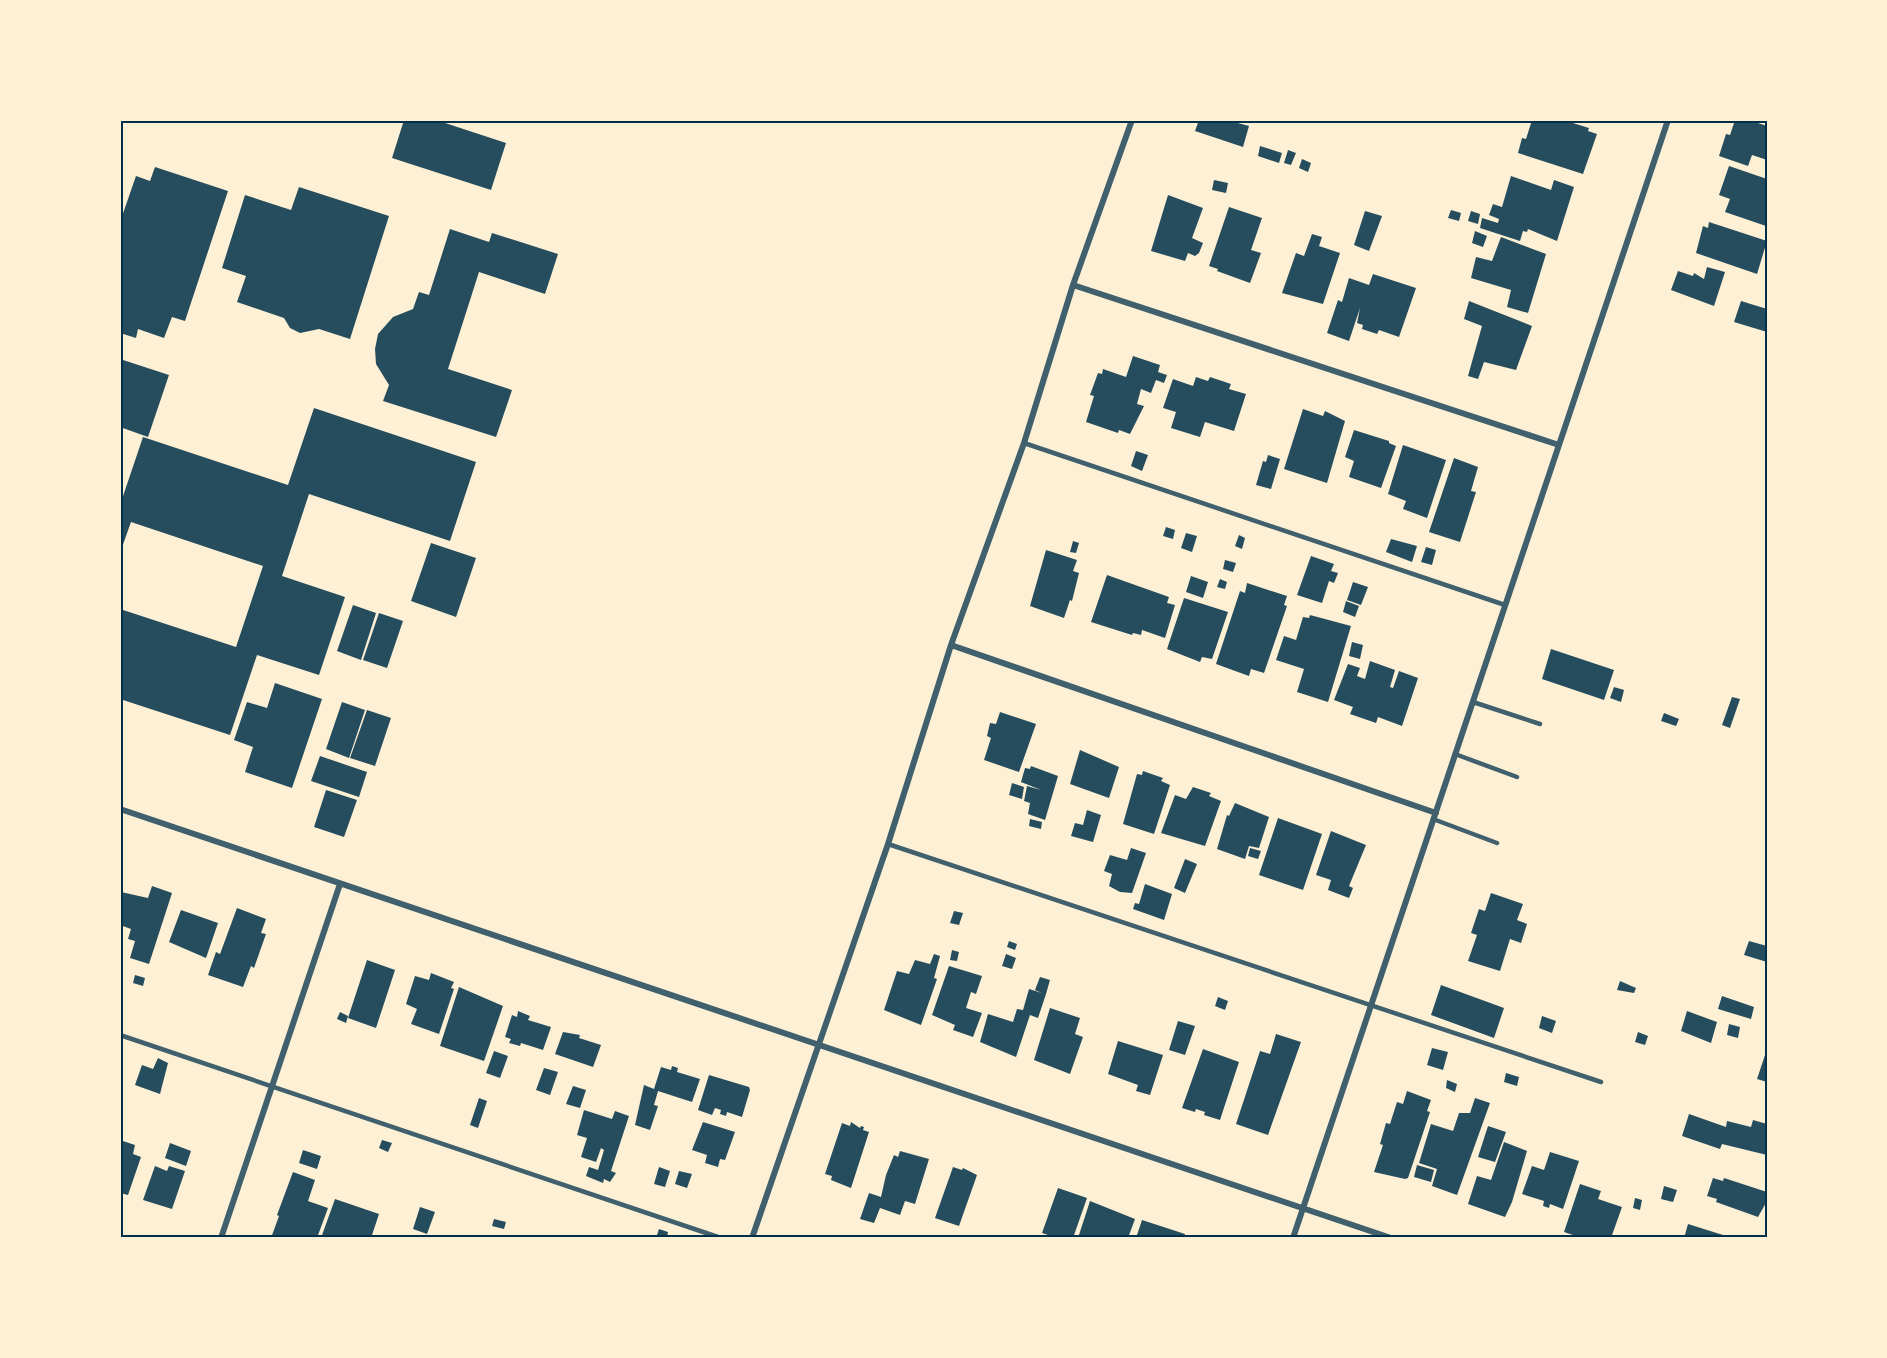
<svg xmlns="http://www.w3.org/2000/svg" width="1887" height="1358" font-family="'DM Sans',sans-serif">
  <rect width="100%" height="100%" fill="#fdf0d5"/>
  <path fill="#264d5e" d="M404 120H436L506 143 491 190 392 158Z
    M1199 120H1235L1234 122 1249 126 1243 147 1195 131Z
    M1532 120H1563L1589 128 1588 131 1597 134 1583 174 1518 153 1522 138 1526 139Z
    M1735 120H1749L1767 126V160L1752 155 1748 166 1719 156 1726 134 1730 135Z
    M1260 146 1282 153 1279 163 1258 156Z
    M1288 150 1296 153 1291 165 1284 163Z
    M1302 159 1311 163 1308 172 1299 168Z
    M1729 166 1767 179 1766 226 1725 212 1730 199 1719 195Z
    M155 167 228 191 185 321 172 317 164 338 138 329 136 338 120 333V222L136 176 150 181Z
    M1511 176 1551 190 1554 180 1574 187 1557 241 1528 229 1527 232 1523 231 1520 241 1480 228 1482 218 1498 223 1499 219 1489 215 1493 204 1502 207Z
    M1214 180 1228 183 1226 193 1212 190Z
    M299 187 389 216 350 339 319 329 300 333 290 328 284 318 237 302 246 276 222 268 245 195 291 210Z
    M1168 195 1203 208 1192 238 1203 243 1199 253 1195 256 1188 253 1185 261 1151 251Z
    M1229 207 1262 218 1251 250 1261 253 1250 283 1217 271 1218 269 1209 266Z
    M1451 210 1461 213 1459 221 1448 218Z
    M1365 211 1382 216 1369 251 1354 245Z
    M1471 211 1480 214 1478 224 1468 221Z
    M1709 222 1767 241 1757 274 1696 253 1703 226 1708 228Z
    M450 229 489 242 492 233 558 254 545 294 479 272 448 369 512 390 496 437 383 401 389 385 376 364 375 349 378 334 393 317 413 309 419 292 429 295Z
    M1475 231 1487 236 1483 247 1472 243Z
    M1312 234 1322 237 1319 246 1340 253 1323 304 1282 293 1296 253 1304 256Z
    M1501 237 1546 254 1528 313 1507 307 1511 290 1471 278 1476 257 1492 261Z
    M1707 267 1725 272 1714 306 1671 290 1678 271 1693 276 1694 273 1704 279Z
    M1373 274 1416 288 1399 337 1379 330 1377 334 1362 329 1363 325 1357 323 1360 308 1349 341 1327 333 1338 300 1342 302 1349 278 1369 285Z
    M1469 301 1532 326 1516 370 1484 362 1478 379 1468 376 1482 326 1464 319Z
    M1741 301 1767 309V332L1734 322Z
    M1133 356 1160 365 1158 372 1167 375 1164 383 1156 380 1151 393 1141 389 1137 404 1144 406 1130 434 1119 430 1118 433 1086 422 1094 396 1090 395 1098 373 1102 374 1103 369 1126 377Z
    M120 359 169 375 148 437 120 427Z
    M1196 377 1208 381 1210 377 1231 384 1229 389 1246 394 1234 431 1205 422 1200 437 1171 428 1176 412 1163 408 1173 379 1193 386Z
    M314 408 476 462 450 541 309 494 282 576 345 597 319 675 257 655 230 735 120 699V609L236 647 263 566 131 522 120 553V505L143 437 288 485Z
    M1303 409 1323 416 1325 411 1345 421 1327 483 1284 469Z
    M1354 430 1389 441V443L1396 446 1381 488 1349 477 1354 461 1345 457Z
    M1403 445 1446 460 1427 518 1403 509 1406 501 1388 494Z
    M1136 451 1148 455 1142 471 1131 466Z
    M1268 455 1280 459 1271 489 1256 485 1263 461 1266 462Z
    M1454 458 1478 467 1471 491 1476 492 1460 542 1429 532Z
    M1166 527 1175 530 1173 539 1163 536Z
    M1186 533 1197 536 1192 552 1181 548Z
    M1239 535 1245 538 1242 549 1235 546Z
    M1391 539 1417 546 1412 562 1386 552Z
    M1073 541 1079 543 1076 553 1070 552Z
    M431 543 476 558 456 617 411 601Z
    M1426 547 1436 550 1432 565 1421 562Z
    M1046 550 1077 560 1073 571 1079 573 1072 601 1070 600 1064 618 1030 606Z
    M1311 556 1334 564 1331 571 1338 573 1334 583 1329 581 1322 603 1297 595Z
    M1225 560 1236 563 1233 572 1223 569Z
    M1107 575 1169 597 1167 603 1175 605 1165 638 1142 630 1141 635 1133 633 1132 635 1091 622Z
    M1191 576 1208 582 1203 598 1186 592Z
    M1220 579 1227 582 1225 589 1217 587Z
    M1353 582 1368 587 1361 605 1347 600Z
    M1247 583 1287 596 1284 605 1287 606 1264 673 1251 669 1249 676 1216 664 1240 591 1245 593Z
    M1184 598 1228 612 1212 659 1202 657 1200 662 1167 649Z
    M1346 601 1359 606 1355 617 1343 612Z
    M353 605 376 613 361 660 337 651Z
    M379 613 403 621 387 668 363 660Z
    M1310 615 1351 626 1328 702 1297 692 1304 669 1276 660 1284 636 1296 640 1303 617 1309 618Z
    M1352 642 1363 645 1360 659 1349 656Z
    M1551 649 1614 670 1604 700 1542 679Z
    M1370 661 1395 670 1390 687 1393 688 1399 671 1418 678 1402 726 1378 717 1376 723 1350 714 1353 707 1334 700 1348 664 1360 668 1357 676 1365 679Z
    M275 683 322 699 292 788 245 772 253 747 234 740 247 702 267 708Z
    M1614 687 1624 690 1621 702 1610 698Z
    M1732 697 1740 699 1730 728 1722 725Z
    M342 702 365 710 349 758 326 749Z
    M367 710 391 718 375 766 350 758Z
    M1000 712 1036 724 1019 772 984 760 991 738 987 736 990 723 996 724Z
    M1664 713 1679 719 1676 726 1661 721Z
    M1080 750 1119 767 1109 798 1070 784Z
    M320 756 367 772 359 797 311 781Z
    M1031 766 1058 776 1045 820 1028 814 1030 803 1024 801 1027 786 1041 790 1021 782 1025 768 1030 769Z
    M1143 771 1163 778 1161 781 1170 785 1154 834 1123 824 1137 774 1142 775Z
    M1012 783 1024 787 1022 799 1009 795Z
    M1193 787 1211 793 1209 796 1221 801 1205 846 1161 833 1175 795 1186 799Z
    M326 790 357 800 344 837 314 827Z
    M1235 803 1269 817 1259 848 1249 846 1245 859 1217 849 1227 815 1229 816Z
    M1087 810 1101 815 1093 842 1071 836 1075 823 1083 825Z
    M1278 818 1322 834 1303 890 1259 875Z
    M1030 819 1042 822 1041 829 1029 826Z
    M1331 831 1366 845 1349 886 1353 888 1349 898 1328 890 1331 880 1316 875Z
    M1131 848 1146 853 1132 893 1120 892 1109 886 1112 874 1104 871 1110 855 1127 860Z
    M1250 848 1261 851 1258 859 1248 856Z
    M1185 859 1197 864 1185 893 1174 888Z
    M1145 884 1172 894 1164 920 1133 909 1135 903 1139 904Z
    M152 886 172 893 149 964 130 958 135 941 128 939 131 929 120 925V896L121 892 148 898Z
    M1491 893 1523 904 1517 920 1527 924 1521 943 1510 939 1500 971 1468 961 1477 935 1471 933 1479 909 1485 911Z
    M237 908 266 919 261 933 266 934 254 968 251 966 243 987 208 975 216 952 220 954Z
    M181 910 218 923 206 958 169 942Z
    M954 911 963 913 959 925 950 923Z
    M1009 941 1017 944 1015 950 1007 947Z
    M1749 941 1767 946V962L1744 955Z
    M952 950 959 952 957 961 950 960Z
    M934 954 940 956 934 978 937 979 921 1025 884 1010 897 971 909 974 915 960 930 964Z
    M1006 954 1016 958 1012 969 1002 966Z
    M367 960 395 970 376 1028 348 1018Z
    M949 966 982 976 976 994 971 992 966 1008 982 1013 973 1037 953 1030 955 1025 932 1015Z
    M431 973 454 982 451 988 454 989 439 1034 411 1024 417 1009 406 1004 415 976 429 980Z
    M135 975 145 978 143 986 133 983Z
    M1040 977 1050 980 1046 994 1038 1018 1030 1015 1016 1057 980 1042 988 1014 1013 1022 1017 1009 1023 1010 1029 989 1042 993 1035 990Z
    M1620 981 1636 988 1634 993 1617 990Z
    M1441 985 1504 1008 1494 1038 1431 1015Z
    M459 987 503 1006 484 1061 440 1046Z
    M1722 996 1754 1007 1751 1019 1718 1009Z
    M1218 997 1228 1001 1225 1010 1215 1006Z
    M1050 1008 1080 1018 1075 1034 1083 1037 1070 1074 1034 1060Z
    M518 1011 530 1016 528 1020 551 1027 543 1050 521 1043 520 1046 509 1043 511 1039 505 1037 512 1015 517 1017Z
    M1687 1011 1717 1022 1711 1043 1681 1031Z
    M340 1012 348 1016 346 1023 337 1019Z
    M1542 1016 1556 1021 1552 1033 1539 1028Z
    M1178 1021 1195 1026 1185 1055 1169 1050Z
    M1729 1024 1740 1027 1738 1038 1727 1035Z
    M563 1032 580 1035 579 1038 601 1045 593 1067 555 1054Z
    M1638 1032 1648 1036 1645 1045 1635 1042Z
    M1276 1034 1301 1042 1268 1135 1236 1124 1260 1051 1270 1054Z
    M1118 1041 1163 1055 1150 1095 1136 1091 1138 1085 1108 1074Z
    M1432 1048 1448 1052 1443 1070 1427 1065Z
    M1203 1049 1239 1062 1220 1120 1204 1115 1205 1112 1196 1109 1195 1112 1182 1108Z
    M1767 1049V1082L1757 1079Z
    M494 1051 508 1056 500 1078 486 1073Z
    M158 1058 168 1063 160 1094 135 1085 142 1065 153 1069Z
    M672 1066 678 1068 677 1072 700 1079 692 1102 658 1091 654 1105 658 1106 650 1130 635 1125 644 1085 654 1089 661 1067 671 1070Z
    M544 1068 558 1072 550 1095 536 1090Z
    M1506 1073 1519 1077 1517 1086 1504 1082Z
    M709 1075 749 1087 750 1090 742 1117 727 1112 726 1116 720 1114 721 1110 715 1108 712 1115 698 1110Z
    M1447 1080 1457 1084 1455 1092 1446 1088Z
    M573 1086 586 1090 580 1108 566 1104Z
    M1407 1091 1431 1100 1427 1111 1430 1112 1408 1178 1405 1179 1374 1172 1383 1145 1380 1144 1386 1123 1390 1124 1397 1102 1403 1104Z
    M479 1098 487 1101 478 1128 470 1125Z
    M1475 1098 1490 1103 1457 1195 1432 1186 1437 1169 1419 1163 1431 1124 1453 1131 1459 1113H1470Z
    M584 1110 612 1119 615 1111 629 1116 611 1171 616 1173 610 1182 604 1179 603 1183 586 1176 589 1167 598 1170 604 1150 601 1148 596 1162 581 1157 587 1138 577 1135Z
    M1689 1114 1726 1127 1727 1121 1751 1127 1753 1120 1767 1124V1155L1722 1144 1720 1149 1682 1136Z
    M703 1122 735 1132 725 1160 720 1159 718 1167 705 1163 707 1155 692 1150Z
    M851 1122 860 1128 861 1126 864 1127 863 1130 869 1132 851 1188 831 1180 832 1176 825 1174 842 1123 850 1126Z
    M1488 1126 1506 1132 1495 1162 1478 1157Z
    M120 1140 135 1145 133 1154 141 1157 128 1195 120 1193Z
    M382 1140 392 1143 388 1152 379 1148Z
    M1504 1142 1527 1151 1512 1202 1505 1217 1468 1204 1477 1176 1491 1180Z
    M170 1143 191 1151 186 1166 165 1158Z
    M303 1150 321 1156 317 1169 299 1163Z
    M900 1151 929 1159 915 1204 905 1201 900 1215 880 1208 874 1223 860 1219 869 1193 881 1197 886 1175 894 1155 898 1157Z
    M1550 1152 1579 1161 1563 1209 1550 1204 1549 1208 1543 1206 1544 1201 1522 1194 1532 1166 1544 1170Z
    M1417 1165 1434 1170 1431 1182 1414 1177Z
    M155 1166 167 1171 169 1166 185 1171 172 1209 143 1200Z
    M659 1167 670 1171 665 1187 654 1184Z
    M953 1167 962 1170 963 1168 977 1175 959 1226 935 1218Z
    M679 1171 692 1174 687 1188 675 1184Z
    M293 1172 315 1180 308 1201 328 1208 317 1238H271L279 1216 277 1215Z
    M1713 1178 1723 1181 1724 1178 1767 1192V1201L1758 1217 1716 1202 1717 1199 1707 1196Z
    M1580 1184 1601 1191 1598 1199 1622 1207 1611 1238H1582L1564 1232Z
    M1664 1186 1677 1190 1673 1202 1661 1199Z
    M1058 1188 1087 1198 1073 1238H1057L1042 1233Z
    M1635 1198 1642 1200 1640 1210 1633 1208Z
    M335 1199 379 1214 371 1238H321Z
    M1090 1201 1135 1219 1128 1238H1078Z
    M420 1207 435 1212 427 1234 413 1229Z
    M494 1219 506 1222 504 1229 492 1226Z
    M1142 1220 1185 1234 1184 1238H1136Z
    M1688 1224 1723 1235 1722 1238H1684Z
    M659 1229 668 1232 667 1238H656Z"/>
  <g fill="none" stroke-linecap="round" stroke-linejoin="round">
    <path stroke="#3f606c" stroke-width="4.5" d="M1024 443 1505 605
      M1473 702 1540 724
      M1455 754 1517 777
      M1433 819 1497 843
      M888 844 1601 1082
      M120 1035 721 1238"/>
    <path stroke="#3f606c" stroke-width="6" d="M1073 285 1559 445
      M951 645 1436 813
      M120 809 1391 1238
      M221 1238 340 884
      M752 1238 888 844 951 645 1024 443 1073 285 1132 120
      M1293 1238 1668 120"/>
  </g>
  <rect width="1887" height="1358" fill="none" stroke="#fdf0d5" stroke-width="243"/>
  <rect x="122" y="122" width="1644" height="1114" fill="none" stroke="#003049" stroke-width="2"/>
</svg>
